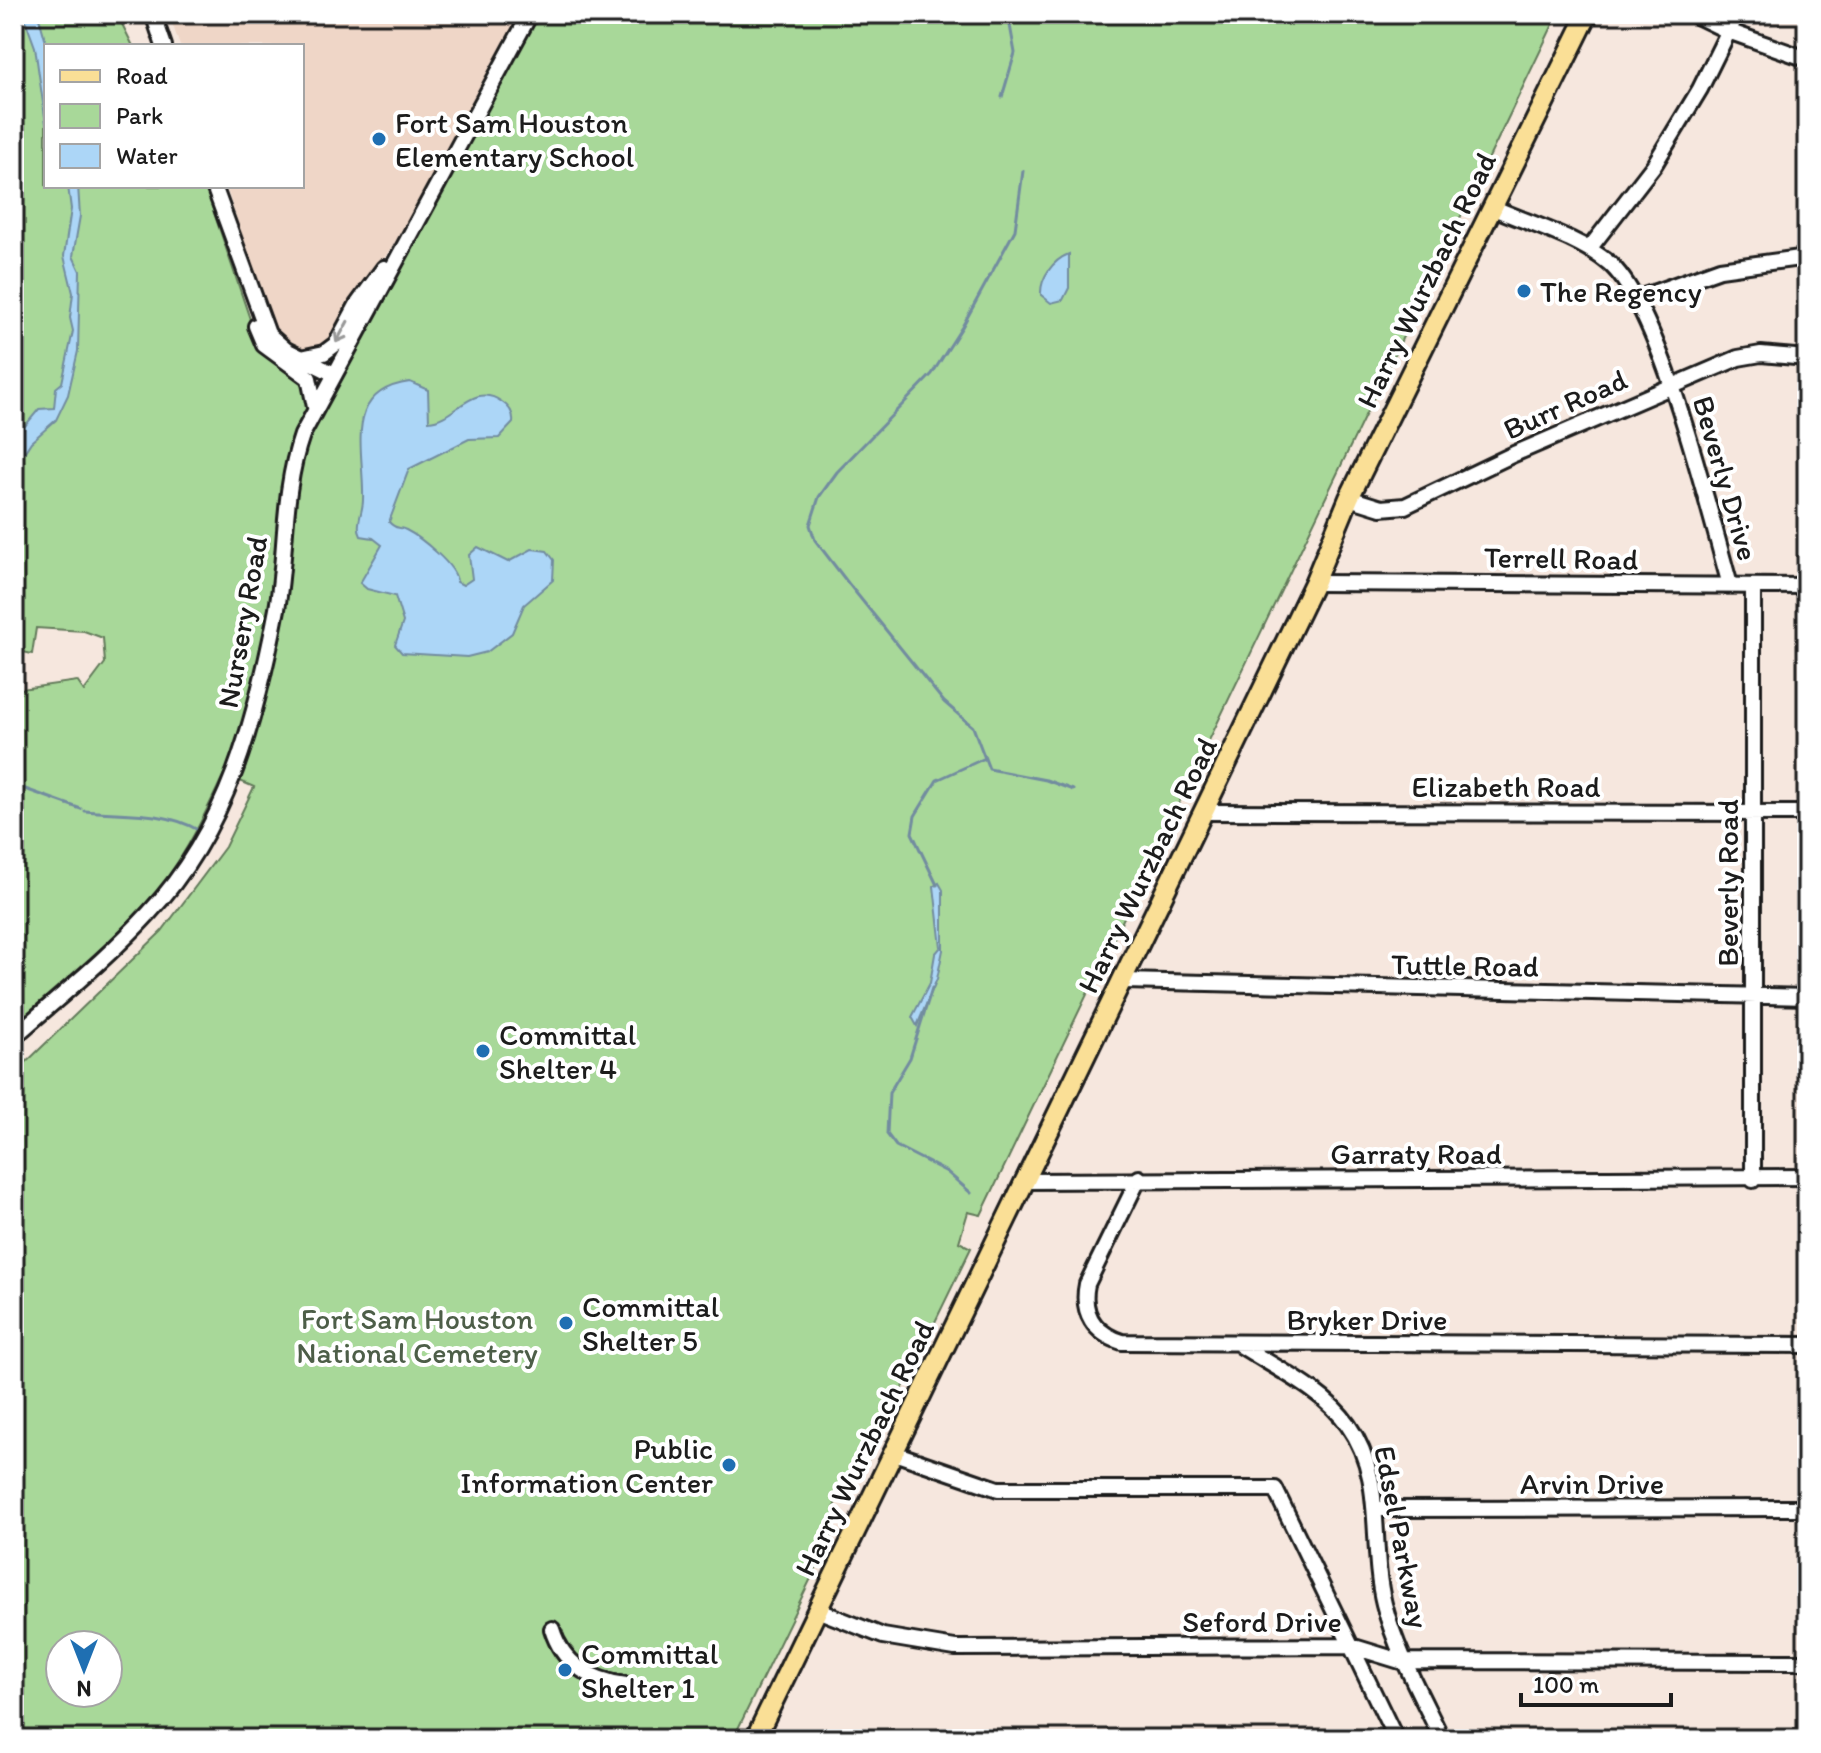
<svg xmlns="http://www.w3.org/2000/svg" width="1821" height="1753" font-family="Itim,sans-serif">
  <rect width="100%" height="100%" fill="#f6e7de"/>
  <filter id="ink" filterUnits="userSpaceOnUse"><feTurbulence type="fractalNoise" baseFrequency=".0125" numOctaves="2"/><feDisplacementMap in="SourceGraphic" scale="16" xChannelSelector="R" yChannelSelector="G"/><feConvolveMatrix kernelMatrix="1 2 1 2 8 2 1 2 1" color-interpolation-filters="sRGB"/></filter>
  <g filter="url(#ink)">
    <path fill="#efd6c7" d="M169 14H522L484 92 394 244 359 293 334 337 322 347 304 349 291 344 271 326 226 186H302V46H180Z"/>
    <path fill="#a8d899" stroke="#627a5a" stroke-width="2" fill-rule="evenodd" d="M14 14H117L133 46H46V186H205L258 343 305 383 333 395 538 14H1558L981 1215 968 1212 959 1242 971 1248 861 1474 851 1484 836 1487 833 1533 733 1739H14V1074L162 931 225 847 254 787 224 774C207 809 191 845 168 876 125 933 66 978 14 1025V690L77 681 84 691 105 663 103 638 84 631 36 628 32 654 14 650ZM60 1645H108V1693H60Z"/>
    <path fill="#acd6f7" stroke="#728c9f" stroke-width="2" d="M23 14H38L47 46 46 124 35 47Z
      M68 186H78L80 216 73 256 80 271 78 351 68 395 56 420 31 442 20 459 14 491V439L39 409 54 408 56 388 62 383 73 331 70 318 73 293 64 256 71 209Z
      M1069 254V288L1063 300 1051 303 1041 295C1040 278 1053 260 1069 254Z
      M410 382 428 390 429 421C455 420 473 380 502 402 510 407 514 414 513 423L499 438 469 439 409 469 389 522C396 530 398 526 406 530 420 537 457 566 457 582L463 585 472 579 469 555 478 547 508 562 532 549 547 551 554 560 553 580 524 605 512 633 487 652 467 657 402 653 395 645 403 622 395 596 367 589 360 583 382 545 373 538 361 536C355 525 363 512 363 500 365 452 341 391 410 382Z
      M939 883 943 890V950L937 979 917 1026 912 1017 930 983 935 954 941 947 934 886Z"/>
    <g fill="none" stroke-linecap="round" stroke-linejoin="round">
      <path stroke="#728c9f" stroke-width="3" d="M1002 97 1015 53 1008 14
        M1023 171 1015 230 962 327 932 374 837 472 819 497 810 525 815 540 848 583 944 702 973 727 989 769 1046 780 1073 790
        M14 785 81 809
        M85 811C122 815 165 810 198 830
        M937 885 912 833 915 816 937 780 983 759
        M932 988 910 1058 889 1093 887 1134 896 1146 947 1172 971 1193"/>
      <defs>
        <path id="minor" d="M153 14 164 46
          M1693 14 1728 31 1807 59
          M214 186 268 334 286 350 334 374
          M1494 208C1530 224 1578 237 1609 263 1661 308 1709 512 1730 585
          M1589 249 1654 165 1700 89 1737 14
          M1636 299 1720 269 1807 257
          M256 326 264 345 309 378 315 407
          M301 358 324 353 336 344 357 305 384 268
          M1349 498 1381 508 1405 506 1514 454 1738 358 1761 354 1807 358
          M1314 583 1807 586
          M1753 587V1180
          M1204 812 1807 813
          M1123 981 1807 997
          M14 1037C59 997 108 958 149 913 228 829 256 719 277 609 287 551 282 492 302 435L530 14
          M1139 1178 1087 1284C1081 1313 1094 1333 1122 1342L1807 1345
          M1024 1181 1807 1177
          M1240 1345C1275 1368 1324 1390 1348 1425 1386 1478 1369 1544 1384 1604 1396 1651 1421 1695 1442 1739
          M894 1453 998 1489H1275L1396 1739
          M1376 1509 1807 1508
          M817 1610 883 1636 955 1648 1351 1646 1400 1661 1807 1662
          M552 1629C563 1665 591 1680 626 1685"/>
        <path id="major" d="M755 1739 1314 583 1349 498 1588 14"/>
      </defs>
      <use href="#minor" stroke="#1c1c1c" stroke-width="20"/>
      <use href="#major" stroke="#1c1c1c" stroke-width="24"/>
      <use href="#minor" stroke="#fff" stroke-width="14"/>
      <use href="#major" stroke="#fadf96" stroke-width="18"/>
    </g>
    <defs><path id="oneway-shaft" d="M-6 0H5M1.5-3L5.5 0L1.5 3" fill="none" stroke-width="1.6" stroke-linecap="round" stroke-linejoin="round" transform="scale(2)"/></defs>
    <use stroke="#999" href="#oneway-shaft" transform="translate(342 332) rotate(119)"/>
  </g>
  <g fill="#1f6fb2" stroke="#fff" stroke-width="3">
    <circle cx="379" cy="139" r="8"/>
    <circle cx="1524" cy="291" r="8"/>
    <circle cx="483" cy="1051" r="8"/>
    <circle cx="566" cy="1323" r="8"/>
    <circle cx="729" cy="1465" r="8"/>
    <circle cx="565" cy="1670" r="8"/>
  </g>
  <g text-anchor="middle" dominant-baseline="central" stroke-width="8" stroke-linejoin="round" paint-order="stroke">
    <g font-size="30" fill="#1c1c1c" stroke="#fff" text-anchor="start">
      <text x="395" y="122">Fort Sam Houston<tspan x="395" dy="34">Elementary School</tspan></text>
      <text x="1540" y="291">The Regency</text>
      <text x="499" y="1034">Committal<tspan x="499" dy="34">Shelter 4</tspan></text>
      <text x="582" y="1306">Committal<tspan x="582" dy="34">Shelter 5</tspan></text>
      <text x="713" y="1448" text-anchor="end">Public<tspan x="713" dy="34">Information Center</tspan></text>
      <text x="581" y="1653">Committal<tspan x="581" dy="34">Shelter 1</tspan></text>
    </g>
    <g font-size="30" fill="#1c1c1c" stroke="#fff">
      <text transform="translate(1426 280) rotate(-64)">Harry Wurzbach Road</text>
      <text transform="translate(1565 404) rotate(-24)">Burr Road</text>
      <text transform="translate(1726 478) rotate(74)">Beverly Drive</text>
      <text transform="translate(1561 558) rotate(1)">Terrell Road</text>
      <text transform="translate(242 622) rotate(-80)">Nursery Road</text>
      <text x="1506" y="786">Elizabeth Road</text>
      <text transform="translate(1147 865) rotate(-64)">Harry Wurzbach Road</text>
      <text transform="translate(1727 883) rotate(-90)">Beverly Road</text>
      <text transform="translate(1465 965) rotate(1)">Tuttle Road</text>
      <text x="1416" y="1153">Garraty Road</text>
      <text x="1367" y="1319">Bryker Drive</text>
      <text transform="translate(864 1448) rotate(-64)">Harry Wurzbach Road</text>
      <text x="1592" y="1483">Arvin Drive</text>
      <text transform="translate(1402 1537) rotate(79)">Edsel Parkway</text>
      <text x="1262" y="1621">Seford Drive</text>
    </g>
    <g font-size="30" fill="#4d5e48" stroke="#fff">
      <text x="417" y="1318">Fort Sam Houston<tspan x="417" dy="34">National Cemetery</tspan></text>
    </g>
  </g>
  <rect width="1821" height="1753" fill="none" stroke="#fff" stroke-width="48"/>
  <rect x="24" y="24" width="1773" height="1705" fill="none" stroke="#1c1c1c" stroke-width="3" filter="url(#ink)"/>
  <rect x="44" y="44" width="260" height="144" fill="#ffffff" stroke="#a4a4a4" stroke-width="2"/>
  <rect x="60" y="70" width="40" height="12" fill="#fadf96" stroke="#a4a4a4" stroke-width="2"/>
  <text x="116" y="84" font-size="24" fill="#1c1c1c">Road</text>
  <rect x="60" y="104" width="40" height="24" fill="#a8d899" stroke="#a4a4a4" stroke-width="2"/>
  <text x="116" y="124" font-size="24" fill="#1c1c1c">Park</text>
  <rect x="60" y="144" width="40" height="24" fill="#acd6f7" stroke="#a4a4a4" stroke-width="2"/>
  <text x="116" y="164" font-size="24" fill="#1c1c1c">Water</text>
  <g transform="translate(84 1669) rotate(180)"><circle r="38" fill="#ffffff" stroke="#a4a4a4" stroke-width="2"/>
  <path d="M0-6L14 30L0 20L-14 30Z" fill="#1f6fb2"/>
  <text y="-12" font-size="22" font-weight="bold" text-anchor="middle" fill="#1c1c1c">N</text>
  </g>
  <path d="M1521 1693v12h150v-12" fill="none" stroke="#1c1c1c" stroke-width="4"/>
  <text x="1533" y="1693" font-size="24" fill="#1c1c1c" stroke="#ffffff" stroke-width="6" paint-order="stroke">100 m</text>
</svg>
